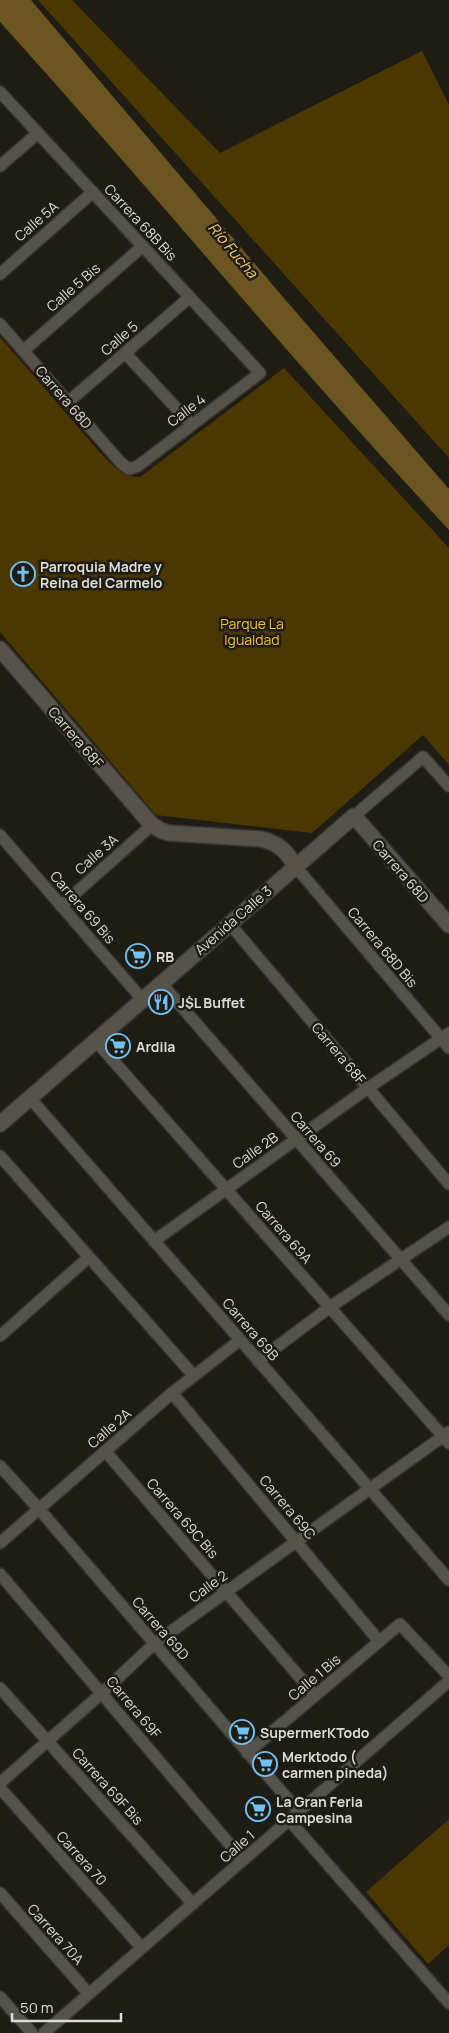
<svg xmlns="http://www.w3.org/2000/svg" width="449" height="2033" font-family="Manrope,sans-serif">
  <rect width="100%" height="100%" fill="#1f1c14"/>
  <path fill="#4b3800" d="M38 0H72L220 153 422 51 449 105V458Z
    M0 337 104 457C116 468 123 477 140 477L284 368 449 548V765L423 735 312 833 156 815 0 632Z
    M449 1819V1945L428 1964 366 1892Z"/>
  <path fill="#6b5520" d="M0 0H31L283 297 449 489V530C295 365 152 190 0 22Z"/>
  <g fill="none" stroke-linecap="round" stroke-linejoin="round">
    <defs>
      <path id="street" d="M0 92 260 373 138 466 129 469 121 463 0 324
        M0 166 38 133
        M0 274 93 192
        M23 351 143 246
        M125 353 192 425
        M68 402 190 297
        M354 816 423 757 449 786
        M0 835 142 999
        M295 866 449 1048
        M61 906 152 825
        M229 923 449 1184
        M161 983 449 1315
        M95 1040 449 1443
        M30 1098 449 1580
        M0 1156 194 1376
        M154 1241 368 1088 449 1033
        M0 1336 89 1257
        M258 1361 330 1307 449 1227
        M172 1393 379 1641
        M106 1452 315 1695
        M0 1466 39 1509 299 1812
        M0 1543 172 1393 240 1340
        M0 1574 243 1860
        M0 1688 193 1904
        M247 1753 400 1624 449 1676
        M0 1783 102 1693 155 1643 449 1432
        M0 1788 142 1948
        M289 1820 449 2003
        M0 1893 89 1994
        M0 1997 32 2033
        M44 2033 449 1681"/>
      <path id="secondary" d="M0 649 152 825 162 831 169 833 261 839C278 843 287 851 295 866
        M0 1124 354 816 449 925"/>
    </defs>
    <use href="#street" stroke="#383531" stroke-width="14"/>
    <use href="#secondary" stroke="#383531" stroke-width="18"/>
    <use href="#street" stroke="#57534a" stroke-width="11"/>
    <use href="#secondary" stroke="#57534a" stroke-width="15"/>
  </g>
  <defs>
    <symbol id="church-ring" viewBox="-11 -11 22 22"><circle r="9.5" fill="#1f1c14" stroke="#6fc2f4" stroke-width="1.5"/><path d="M-1.2-6h2.4v3.5h3.3v2.4h-3.3V6h-2.4V-.1h-3.3v-2.4h3.3Z" fill="#6fc2f4"/></symbol>
    <symbol id="supermarket-ring" viewBox="-11 -11 22 22"><circle r="9.5" fill="#1f1c14" stroke="#6fc2f4" stroke-width="1.5"/><path d="M-6-5.5h2.5l.6 2H6L4.5 2H-2.5L-4.4-4H-6ZM-1.5 3.2a1.3 1.3 0 1 0 .1 0ZM3 3.2a1.3 1.3 0 1 0 .1 0Z" fill="#6fc2f4"/></symbol>
    <symbol id="restaurant-ring" viewBox="-11 -11 22 22"><circle r="9.5" fill="#1f1c14" stroke="#6fc2f4" stroke-width="1.5"/><path d="M-5-6h1v4h1v-4h1v4h1v-4h1v5L-1.5 .5V6h-2V.5L-5-1ZM5-6V6H3V1.5H1.5Q1.5-4 5-6Z" fill="#6fc2f4"/></symbol>
  </defs>
  <g fill-rule="evenodd">
    <use href="#church-ring" x="9" y="560" width="28" height="28"/>
    <use href="#supermarket-ring" x="124" y="942" width="28" height="28"/>
    <use href="#restaurant-ring" x="147" y="988" width="28" height="28"/>
    <use href="#supermarket-ring" x="104" y="1032" width="28" height="28"/>
    <use href="#supermarket-ring" x="228" y="1718" width="28" height="28"/>
    <use href="#supermarket-ring" x="251" y="1750" width="28" height="28"/>
    <use href="#supermarket-ring" x="244" y="1795" width="28" height="28"/>
  </g>
  <g text-anchor="middle" dominant-baseline="central" stroke-width="5" stroke-linejoin="round" paint-order="stroke">
    <g font-size="14" fill="#dedcd7" stroke="#1f1c14">
      <text transform="translate(36 221) rotate(-41)">Calle 5A</text>
      <text transform="translate(141 222) rotate(47)">Carrera 68B Bis</text>
      <text transform="translate(73 287) rotate(-41)">Calle 5 Bis</text>
      <text transform="translate(119 338) rotate(-41)">Calle 5</text>
      <text transform="translate(64 397) rotate(49)">Carrera 68D</text>
      <text transform="translate(186 410) rotate(-37)">Calle 4</text>
      <text transform="translate(76 737) rotate(49)">Carrera 68F</text>
      <text transform="translate(96 854) rotate(-42)">Calle 3A</text>
      <text transform="translate(401 871) rotate(49)">Carrera 68D</text>
      <text transform="translate(83 907) rotate(49)">Carrera 69 Bis</text>
      <text transform="translate(233 920) rotate(-41)">Avenida Calle 3</text>
      <text transform="translate(383 947) rotate(50)">Carrera 68D Bis</text>
      <text transform="translate(339 1053) rotate(50)">Carrera 68F</text>
      <text transform="translate(316 1139) rotate(49)">Carrera 69</text>
      <text transform="translate(255 1150) rotate(-35)">Calle 2B</text>
      <text transform="translate(284 1232) rotate(49)">Carrera 69A</text>
      <text transform="translate(251 1329) rotate(49)">Carrera 69B</text>
      <text transform="translate(109 1428) rotate(-41)">Calle 2A</text>
      <text transform="translate(288 1507) rotate(50)">Carrera 69C</text>
      <text transform="translate(183 1518) rotate(49)">Carrera 69C Bis</text>
      <text transform="translate(208 1586) rotate(-36)">Calle 2</text>
      <text transform="translate(161 1628) rotate(49)">Carrera 69D</text>
      <text transform="translate(314 1677) rotate(-40)">Calle 1 Bis</text>
      <text transform="translate(134 1707) rotate(50)">Carrera 69F</text>
      <text transform="translate(108 1786) rotate(48)">Carrera 69F Bis</text>
      <text transform="translate(237 1846) rotate(-41)">Calle 1</text>
      <text transform="translate(82 1858) rotate(48)">Carrera 70</text>
      <text transform="translate(56 1934) rotate(48)">Carrera 70A</text>
    </g>
    <g font-size="14" font-weight="bold" fill="#dedcd7" stroke="#1f1c14" text-anchor="start">
      <text x="40" y="566">Parroquia Madre y<tspan x="40" dy="16">Reina del Carmelo</tspan></text>
      <text x="156" y="956">RB</text>
      <text x="178" y="1002">J$L Buffet</text>
      <text x="136" y="1046">Ardila</text>
      <text x="260" y="1732">SupermerKTodo</text>
      <text x="282" y="1756">Merktodo (<tspan x="282" dy="16">carmen pineda)</tspan></text>
      <text x="276" y="1801">La Gran Feria<tspan x="276" dy="16">Campesina</tspan></text>
    </g>
    <g font-size="14" fill="#f6c338" stroke="#1f1c14">
      <text x="252" y="623">Parque La<tspan x="252" dy="16">Igualdad</tspan></text>
    </g>
    <g font-size="15" font-style="italic" fill="#f9d06f" stroke="#1f1c14">
      <text transform="translate(233 250) rotate(50)">Río Fucha</text>
    </g>
  </g>
  <path d="M12 2013v8h109v-8" fill="none" stroke="#dedcd7" stroke-width="2.5"/>
  <text x="20" y="2013" font-size="15" fill="#dedcd7" stroke="#1f1c14" stroke-width="4" paint-order="stroke">50 m</text>
</svg>
